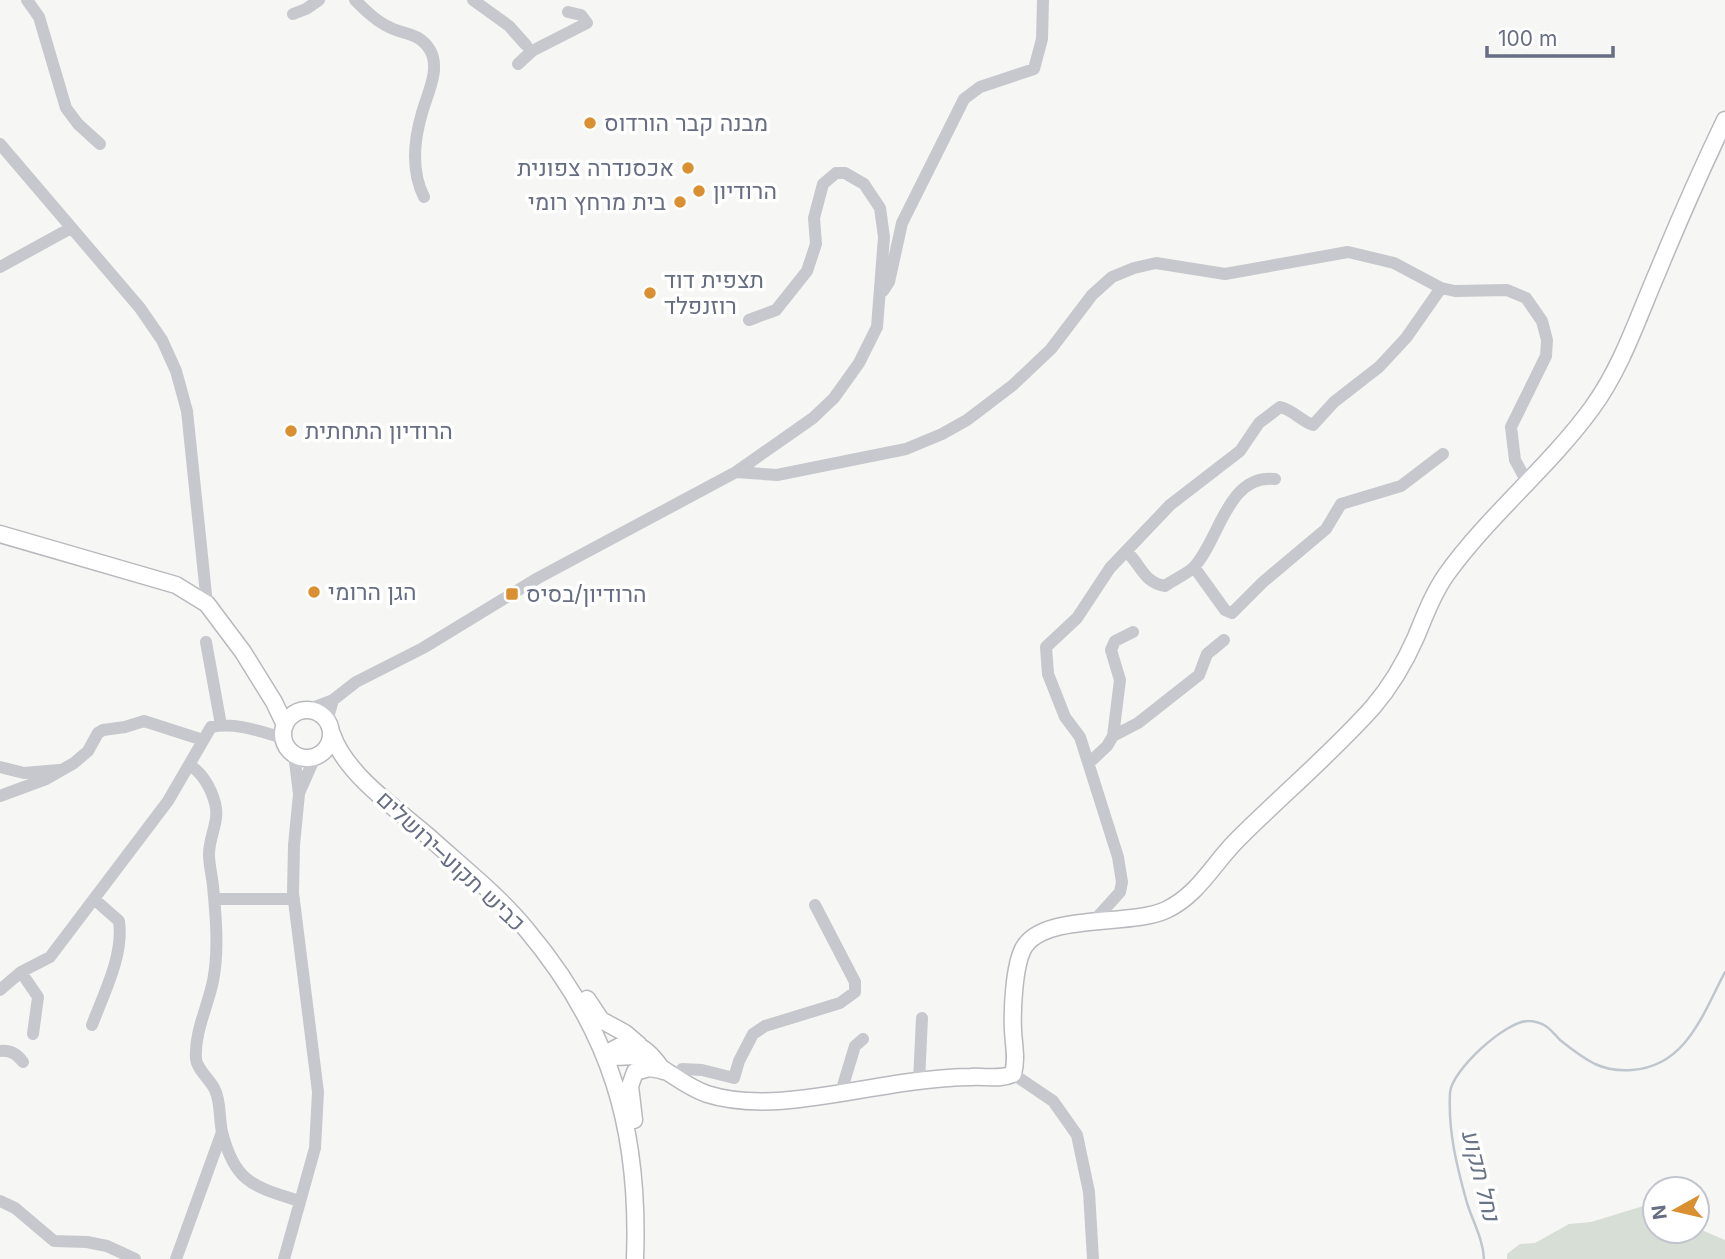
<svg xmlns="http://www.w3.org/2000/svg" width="1725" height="1259" font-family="Inter,Heebo,sans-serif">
  <rect width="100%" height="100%" fill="#f6f7f4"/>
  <path fill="#d6ded6" d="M1650 1204 1655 1206V1231H1697V1228L1725 1240V1259H1507V1254L1520 1244 1535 1243 1569 1224 1591 1222Z"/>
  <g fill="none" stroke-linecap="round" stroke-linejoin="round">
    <path stroke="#c0c6ce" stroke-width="2.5" d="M1484 1259C1483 1239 1473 1222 1467 1203 1457 1167 1448 1132 1450 1093 1451 1071 1506 1020 1529 1021 1533 1021 1541 1023 1544 1025 1550 1028 1555 1035 1560 1040 1570 1048 1583 1058 1595 1064 1606 1069 1620 1071 1632 1070 1687 1066 1703 1013 1725 972"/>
    <defs>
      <path id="major" d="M0 534 176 585 207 604 243 652 274 702 285 725
        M283 734a24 24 0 1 1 48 0a24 24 0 1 1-48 0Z
        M332 734C345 774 398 810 429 837 462 867 498 895 526 929 611 1030 640 1129 635 1259
        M587 999 601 1020 625 1033 639 1045
        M663 1071C648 1048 631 1033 606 1055 618 1060 630 1053 642 1058 665 1067 683 1086 707 1094 769 1114 854 1088 918 1081 935 1079 953 1077 971 1077 986 1076 999 1080 1013 1074 1017 1059 1014 1047 1013 1031 1012 1010 1014 967 1023 949 1042 912 1130 927 1166 910 1198 895 1213 864 1237 840 1282 795 1331 754 1373 707 1391 686 1405 662 1416 637 1425 615 1433 594 1446 575 1489 515 1549 467 1592 408 1622 367 1638 317 1658 271 1679 220 1701 170 1725 120
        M634 1120 630 1086 635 1072 649 1068 661 1070"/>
    </defs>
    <use href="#major" stroke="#b8b9be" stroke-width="19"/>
    <path stroke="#c7c8cd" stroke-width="12" d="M27 0 39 17 66 108 78 124 100 144
      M355 0C365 10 376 21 389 27 404 35 419 32 430 50 441 69 427 94 422 113 414 140 411 171 424 197
      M473 0 509 26 526 45
      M293 14 306 9 319 0
      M518 64 532 51 587 23 581 15 568 12
      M0 144 140 308 162 340 176 371 187 411 207 604
      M0 267 71 228
      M883 291 889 282 902 223 964 99 980 87 1034 69 1042 39 1043 0
      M736 472 777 475 906 449 942 434 967 420 1013 385 1051 349 1092 295 1112 277 1134 268 1156 263 1225 274 1348 252 1394 263 1441 288
      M1127 552C1141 565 1144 583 1165 586 1173 580 1185 575 1193 568 1219 542 1227 473 1275 479
      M1194 567 1225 610 1232 613 1263 582 1326 529 1341 504 1401 486 1443 454
      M206 642 221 725
      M309 709 333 700 356 682 423 648 538 578 736 472 813 418 834 398 859 363 877 327 884 237 880 208 864 184 845 173H836L823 184 814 218 816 244 807 271 776 310 749 320
      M330 726 329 714 333 700
      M1113 736 1138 723 1199 675 1207 654 1224 640
      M1090 762 1107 746 1113 736 1120 680 1111 650 1115 641 1133 632
      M189 765C202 772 211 788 215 803 220 821 209 836 209 854 209 865 212 876 213 886 216 917 219 951 213 981 208 1006 194 1033 196 1059 197 1070 211 1080 215 1090 221 1102 219 1119 222 1132 235 1183 253 1186 299 1201
      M0 767 24 773 59 770
      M300 791 315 757
      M0 796 46 779 74 763 88 751 98 733 103 730 125 727 144 721 203 740
      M214 899H294
      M1093 922 1120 892 1122 882 1118 857 1080 737 1065 717 1048 674 1046 647 1077 618 1110 568 1170 505 1240 451 1259 423 1280 407C1293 410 1300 420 1313 425L1334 402 1379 367 1406 338 1441 288 1455 291 1507 290 1526 298 1542 321 1547 340 1546 356 1511 427 1515 460 1528 484
      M21 972 38 997 33 1034
      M0 990 21 972 50 957 168 801 211 727C236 722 259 731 283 738
      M92 1025C104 993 124 955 119 921L94 899
      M0 1051C11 1050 17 1054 23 1062
      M1013 1074 1053 1101 1077 1135 1089 1192 1093 1259
      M676 1079 682 1069 702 1070 734 1078 739 1061 753 1034 765 1026 840 1003 855 992V982L815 905
      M919 1081 922 1018
      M841 1092 855 1046 863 1039
      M0 1201 15 1208 54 1241 87 1242 107 1246 135 1259
      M176 1259 222 1132
      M284 1259 315 1148 318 1092 293 893 294 845 299 794 294 754"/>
    <use href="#major" stroke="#fff" stroke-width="16"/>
  </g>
  <g fill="#da9031" stroke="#fff" stroke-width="2.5">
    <circle cx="590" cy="123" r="7"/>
    <circle cx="688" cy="168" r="7"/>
    <circle cx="699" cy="191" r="7"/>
    <circle cx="680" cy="202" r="7"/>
    <circle cx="650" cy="293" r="7"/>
    <circle cx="291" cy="431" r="7"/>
    <circle cx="314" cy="592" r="7"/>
    <rect x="505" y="587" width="14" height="14" rx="3.5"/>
  </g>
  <g text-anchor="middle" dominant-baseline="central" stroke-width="7" stroke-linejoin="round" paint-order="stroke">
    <g font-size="23" fill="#676e83" stroke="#fff" text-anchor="start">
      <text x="604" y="123">מבנה קבר הורדוס</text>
      <text x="674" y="168" text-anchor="end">אכסנדרה צפונית</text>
      <text x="713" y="191">הרודיון</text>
      <text x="666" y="202" text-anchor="end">בית מרחץ רומי</text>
      <text x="664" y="280">תצפית דוד<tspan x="664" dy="26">רוזנפלד</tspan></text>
      <text x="305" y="431">הרודיון התחתית</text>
      <text x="328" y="592">הגן הרומי</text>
      <text x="526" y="594">הרודיון/בסיס</text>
    </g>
    <g font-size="23" fill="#676e83" stroke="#fff">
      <text transform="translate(451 861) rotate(43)">כביש תקוע–ירושלים</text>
    </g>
    <g font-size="24" font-style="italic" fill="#697486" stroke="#fff">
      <text transform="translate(1481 1175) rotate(76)">נחל תקוע</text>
    </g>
  </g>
  <g transform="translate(1676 1210) rotate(262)"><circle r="33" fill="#ffffff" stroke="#c2c5cd" stroke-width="2"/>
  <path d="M0-5L12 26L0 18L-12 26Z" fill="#da9031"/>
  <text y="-10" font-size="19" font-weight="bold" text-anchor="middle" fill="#676e83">N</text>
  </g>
  <path d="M1487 46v10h126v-10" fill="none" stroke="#676e83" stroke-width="3.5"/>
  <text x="1498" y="46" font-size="21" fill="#676e83" stroke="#ffffff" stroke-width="5" paint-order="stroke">100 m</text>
</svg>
